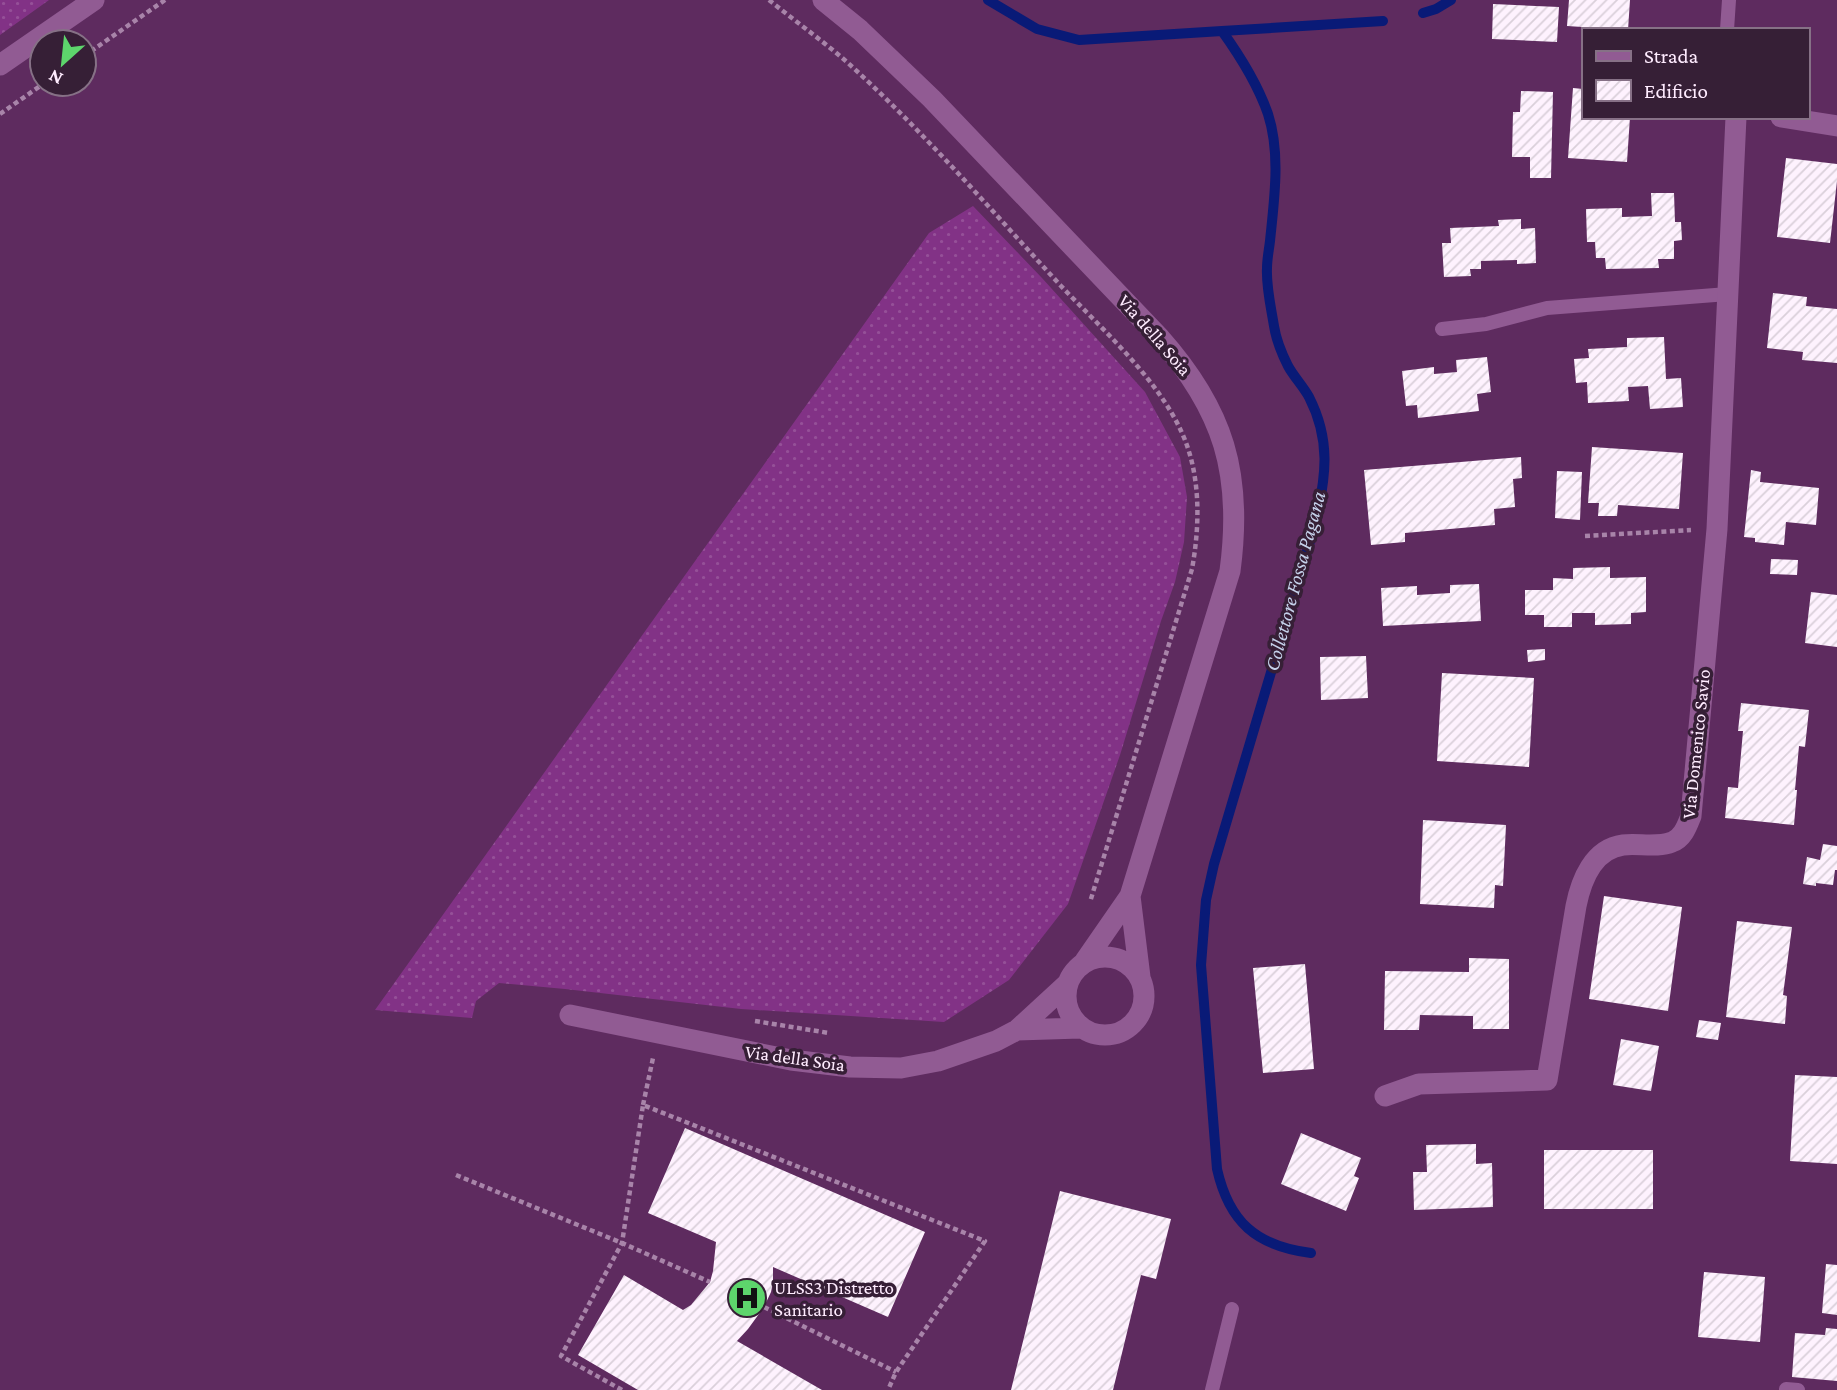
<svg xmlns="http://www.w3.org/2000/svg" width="1837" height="1390" font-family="'Crimson Pro',serif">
  <defs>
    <pattern id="grass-dots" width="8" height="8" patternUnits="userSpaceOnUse" patternTransform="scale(1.75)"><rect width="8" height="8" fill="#823286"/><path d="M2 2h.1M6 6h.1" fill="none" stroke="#955098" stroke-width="1.8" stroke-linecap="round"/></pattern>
    <pattern id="building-hatch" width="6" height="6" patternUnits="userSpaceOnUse" patternTransform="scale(1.75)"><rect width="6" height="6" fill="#fef2fe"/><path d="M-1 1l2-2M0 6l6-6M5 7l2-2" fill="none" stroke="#dad0da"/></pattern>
  </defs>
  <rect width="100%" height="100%" fill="#5e2b5f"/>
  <path fill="url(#grass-dots)" d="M0 0H49L0 35Z
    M973 206 1042 278 1145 392 1180 457 1187 497 1184 542 1175 582 1161 621 1120 755 1068 904 1009 980 944 1022 741 1009 565 989 499 983 476 1001 472 1018 375 1010 929 233Z"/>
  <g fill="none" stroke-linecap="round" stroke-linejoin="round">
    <path stroke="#091a77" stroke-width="10" d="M988 0 1037 29 1079 40 1222 31C1240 56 1258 85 1268 114 1281 154 1274 201 1270 241 1269 250 1267 259 1267 268 1266 287 1271 307 1274 326 1276 339 1282 354 1288 366 1294 377 1303 386 1309 397 1331 440 1326 476 1316 521L1214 864 1206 900 1201 965 1217 1169C1229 1222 1256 1246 1311 1253
      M1423 13 1436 9 1451 0
      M1222 31 1383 21"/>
  </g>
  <path fill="url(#building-hatch)" d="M1569 0H1630L1628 30 1567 26Z
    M1493 4 1559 7 1557 42 1492 39Z
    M1573 88 1583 89V117H1630L1627 162 1568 158Z
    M1521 91 1553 92 1551 178H1530V157H1512L1513 112H1520Z
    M1786 158 1837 164V181L1830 243 1777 237Z
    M1651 193H1674L1675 222H1681L1682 240 1674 241V259H1658L1659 268 1606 269 1605 258H1596L1595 242H1587L1586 209 1622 208V217L1652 216Z
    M1521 219V229L1535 228 1536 263 1517 264V260L1481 261V269H1470L1471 276 1444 277 1442 243H1451L1450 228 1499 226 1498 220Z
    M1773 293 1807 297 1806 306 1837 309V363L1802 360 1803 352 1767 348Z
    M1664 337 1666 379 1681 378 1683 407 1650 409 1648 386 1628 387 1629 401 1588 403 1587 382 1576 383 1574 359 1589 358 1588 349 1627 347V338Z
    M1487 357 1491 392 1477 394 1479 411 1418 418 1417 405 1406 406 1402 371 1434 367V374L1457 372 1456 360Z
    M1592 447 1683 453 1679 509 1618 505 1617 516H1598L1599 503H1588Z
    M1521 457 1522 478 1513 479 1515 507 1494 509 1495 525 1405 533V542L1371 545 1364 470Z
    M1751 470 1761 472 1760 482 1819 488 1816 525 1786 522 1784 545 1755 542V538L1744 537Z
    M1557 471 1582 472 1580 520 1555 518Z
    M1771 559 1798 560 1797 575 1770 574Z
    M1610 567V578L1646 577V612L1631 613V624L1595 625V613H1572V627H1544V615H1525V590H1553V578L1573 579V568Z
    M1479 584 1481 621 1383 626 1381 588 1417 586V595L1450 593V585Z
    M1811 592 1837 595V647L1805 643Z
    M1545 649V660L1528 662 1527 650Z
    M1366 656 1368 698 1321 700 1320 657Z
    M1442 673 1534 678 1529 767 1437 761Z
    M1741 703 1809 710 1805 747 1799 746 1795 790H1797L1794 825 1725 818 1728 787 1738 788 1743 731H1738Z
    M1423 820 1506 825 1503 886 1495 885 1494 908 1420 904Z
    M1823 844 1837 846V870H1835L1833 885 1816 883V886L1803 884 1807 857 1820 860Z
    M1604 896 1682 907 1668 1011 1589 999Z
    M1737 921 1792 927 1783 995 1787 996 1785 1024 1726 1017Z
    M1469 958 1509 959V1029H1473V1016L1420 1015 1419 1030H1384L1385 971 1469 972Z
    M1305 964 1314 1069 1263 1073 1253 968Z
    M1699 1020 1721 1023 1718 1040 1696 1037Z
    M1621 1039 1659 1046 1651 1091 1613 1085Z
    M1795 1075 1837 1077V1164L1790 1161Z
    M685 1128 925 1232 888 1317 773 1267V1282L771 1292 764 1307 748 1329 737 1341 822 1390H638L578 1355 624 1275 683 1310 691 1305 710 1282 713 1271 716 1242 648 1213Z
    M1301 1133 1361 1158 1354 1176 1359 1178 1346 1211 1281 1184Z
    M1476 1144V1164L1492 1163 1493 1207 1414 1210 1413 1172H1427L1426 1145Z
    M1544 1150H1653V1209H1544Z
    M1060 1191 1171 1219 1156 1279 1141 1275 1113 1390H1011Z
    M1826 1264 1837 1265V1315L1822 1313Z
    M1704 1272 1765 1277 1760 1342 1698 1337Z
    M1826 1328 1837 1329V1381L1792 1377 1795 1333 1825 1335Z"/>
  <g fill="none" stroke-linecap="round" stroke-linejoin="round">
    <path stroke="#a884a9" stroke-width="4.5" stroke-dasharray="5 3.5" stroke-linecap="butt" d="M769 0C795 21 823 41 848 63 924 132 992 211 1061 286 1102 329 1158 379 1182 433 1201 475 1200 525 1192 569L1090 902
      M84 56 165 0
      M0 114 43 84
      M1585 536 1691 530
      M755 1021 829 1033
      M643 1105 653 1058
      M456 1175 622 1243 710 1282
      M764 1307 896 1372
      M622 1390 561 1356 622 1243 643 1105 985 1241 896 1372 888 1390"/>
    <path stroke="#915b93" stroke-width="14" d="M1727 30 1729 0
      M1442 329 1486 324 1547 308 1728 294
      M1786 1389 1798 1390
      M1212 1390 1232 1309"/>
    <path stroke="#915b93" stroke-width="21" d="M823 0 860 30 932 99 1159 337C1224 410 1243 474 1230 571L1130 896 1085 961
      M1781 117 1837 126
      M1130 896 1140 977
      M1066 996a39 39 0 1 1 78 0a39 39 0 1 1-78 0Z
      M570 1015 791 1060 850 1067 901 1068 938 1061 996 1041 1017 1030 1066 985
      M1017 1030 1080 1028
      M1385 1096 1419 1084 1547 1080 1576 906C1581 881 1593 849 1623 845 1638 843 1657 848 1672 842 1683 838 1687 826 1691 816L1717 529 1736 117"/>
    <path stroke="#915b93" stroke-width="21" d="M0 65 94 0"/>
  </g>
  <defs>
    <symbol id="hospital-disc" viewBox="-11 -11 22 22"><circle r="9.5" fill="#5dd56c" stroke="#361f36"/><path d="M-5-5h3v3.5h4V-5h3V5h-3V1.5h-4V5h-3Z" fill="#111"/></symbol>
  </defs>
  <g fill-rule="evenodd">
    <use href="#hospital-disc" x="725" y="1276" width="44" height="44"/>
  </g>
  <g text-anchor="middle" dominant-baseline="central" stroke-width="7" stroke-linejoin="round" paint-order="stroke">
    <g font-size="19" fill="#ffecff" stroke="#361f36">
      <text transform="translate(1155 335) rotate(49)">Via della Soia</text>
      <text transform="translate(1696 744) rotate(-84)">Via Domenico Savio</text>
      <text transform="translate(795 1058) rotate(8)">Via della Soia</text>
    </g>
    <g font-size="19" fill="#ffecff" stroke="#361f36" text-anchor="start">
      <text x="774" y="1287">ULSS3 Distretto<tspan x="774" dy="22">Sanitario</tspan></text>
    </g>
    <g font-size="21" font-style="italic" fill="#c5d1ea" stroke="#361f36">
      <text transform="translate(1295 581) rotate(-75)">Collettore Fossa Pagana</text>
    </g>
  </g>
  <rect x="1582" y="28" width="228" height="91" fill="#361f36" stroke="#867186" stroke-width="2"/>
  <rect x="1596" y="51" width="35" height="10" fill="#915b93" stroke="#867186" stroke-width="2"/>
  <text x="1644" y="63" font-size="21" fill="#ffecff">Strada</text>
  <rect x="1596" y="80" width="35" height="21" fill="url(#building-hatch)" stroke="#867186" stroke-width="2"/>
  <text x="1644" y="98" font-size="21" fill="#ffecff">Edificio</text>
  <g transform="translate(63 63) rotate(207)"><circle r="33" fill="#361f36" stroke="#867186" stroke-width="2"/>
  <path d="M0-5L12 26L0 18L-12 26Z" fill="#5dd56c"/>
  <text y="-10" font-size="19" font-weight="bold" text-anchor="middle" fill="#ffecff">N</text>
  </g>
</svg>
